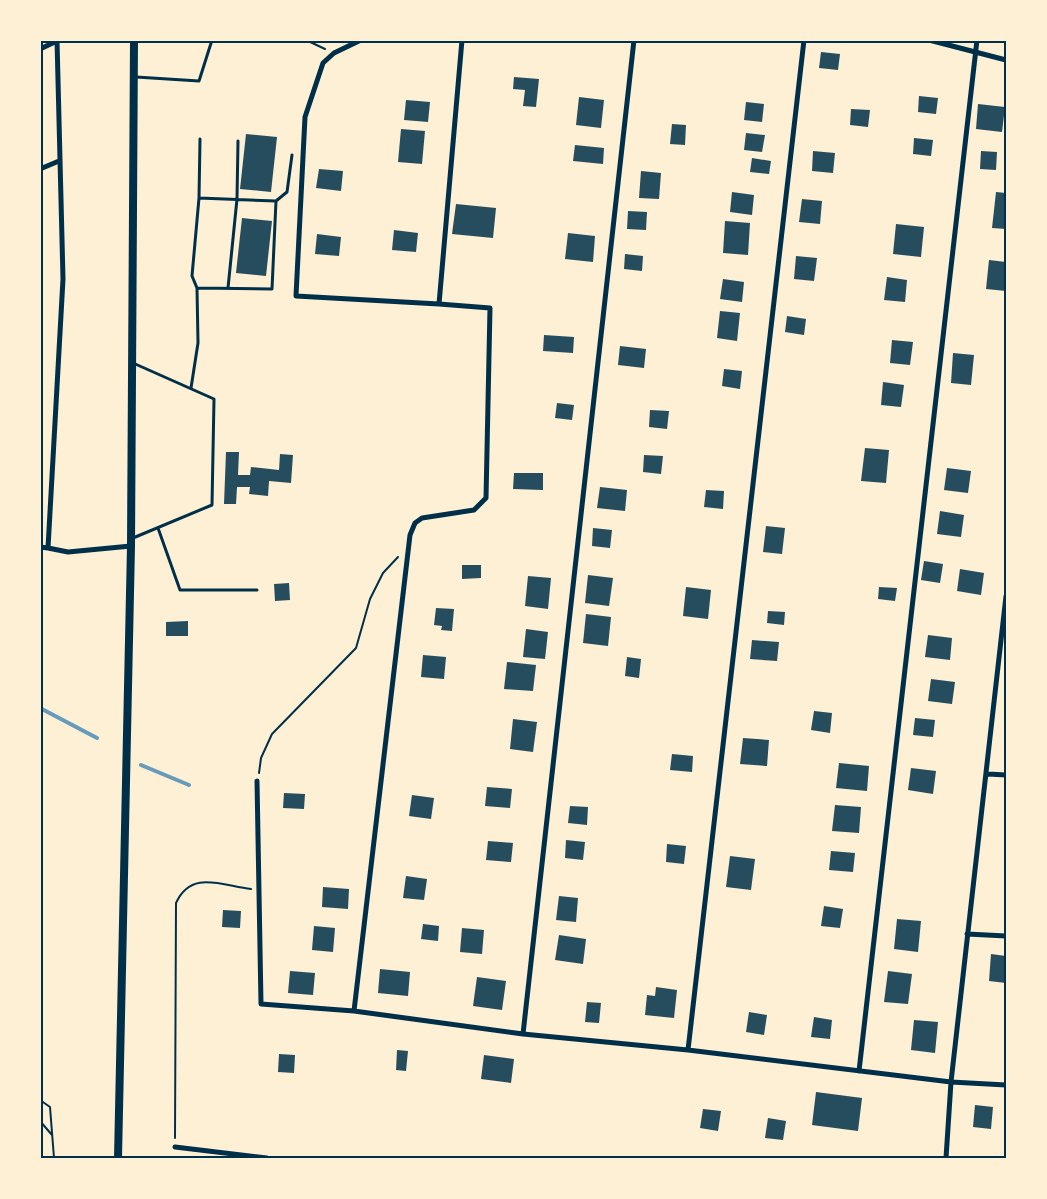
<svg xmlns="http://www.w3.org/2000/svg" width="1047" height="1199" font-family="Raleway,sans-serif">
  <rect width="100%" height="100%" fill="#fdf0d5"/>
  <g fill="none" stroke-linecap="round" stroke-linejoin="round">
    <path stroke="#669bbc" stroke-width="4" d="M40 708 97 738
      M141 765 189 785"/>
  </g>
  <path fill="#264d5e" d="M821 52 840 54 838 70 819 68Z
    M514 77 539 79 536 107 523 106 525 90 513 89Z
    M919 96 938 98 936 114 918 112Z
    M579 97 604 100 601 128 576 125Z
    M406 100 430 102 428 122 404 120Z
    M746 102 764 104 762 122 744 120Z
    M978 104 1005 107 1002 132 976 129Z
    M851 109 870 110 868 127 850 125Z
    M672 124 686 125 685 145 670 144Z
    M401 129 425 131 422 164 398 162Z
    M746 133 765 135 762 152 744 150Z
    M246 134 277 137 271 192 240 189Z
    M914 138 933 140 931 156 913 154Z
    M575 145 604 148 603 164 573 161Z
    M813 151 835 153 833 173 812 171Z
    M981 151 997 152 996 170 980 169Z
    M752 158 771 161 769 174 750 172Z
    M319 169 343 171 341 191 316 188Z
    M641 171 661 173 659 199 639 198Z
    M732 192 754 195 752 215 730 212Z
    M996 192 1006 193V229L992 228Z
    M802 199 822 201 820 224 799 222Z
    M456 204 496 208 493 238 452 234Z
    M628 211 647 212 646 230 627 229Z
    M242 218 272 221 266 276 236 273Z
    M725 221 750 223 748 255 723 253Z
    M896 224 924 227 921 257 893 254Z
    M394 230 418 233 416 252 392 250Z
    M568 233 595 236 593 262 565 259Z
    M317 234 341 237 339 256 315 254Z
    M625 254 643 256 642 271 624 269Z
    M796 256 817 258 814 281 794 279Z
    M989 260 1006 262V291L986 289Z
    M887 277 907 280 905 302 884 300Z
    M723 279 744 282 742 302 720 299Z
    M720 311 740 313 737 341 717 338Z
    M787 316 806 319 804 335 785 332Z
    M544 335 574 337 573 353 543 351Z
    M892 340 913 342 910 365 890 363Z
    M620 346 646 349 644 368 618 365Z
    M953 353 974 355 971 385 951 383Z
    M724 369 742 371 740 389 722 386Z
    M883 382 904 385 901 407 881 405Z
    M557 403 574 405 572 420 555 418Z
    M650 410 669 411 667 429 649 427Z
    M865 448 889 450 886 483 861 481Z
    M226 452H239L238 475H250L251 467 279 470 280 454 293 455 291 483 269 481 268 496 249 494 250 487H237L236 504H224Z
    M644 455 663 456 661 474 643 472Z
    M947 468 971 471 968 493 944 490Z
    M514 473H543V490L513 489Z
    M600 487 627 490 625 511 597 508Z
    M706 490 724 491 723 509 704 507Z
    M940 511 964 515 961 537 937 534Z
    M766 526 785 528 782 554 763 552Z
    M593 528 612 530 610 548 592 546Z
    M924 561 943 564 940 583 921 580Z
    M462 565H481V578L462 579Z
    M960 569 984 573 981 595 957 591Z
    M588 575 613 578 609 606 585 603Z
    M528 576 551 578 548 609 525 606Z
    M289 583 290 600 275 601 274 584Z
    M686 587 711 590 708 619 683 616Z
    M879 587 897 588 895 601 878 599Z
    M436 608 454 609 452 631 441 630 442 626 434 625Z
    M768 611 785 612 784 625 767 623Z
    M586 614 611 617 608 646 583 643Z
    M188 621V636H166V622Z
    M526 629 548 632 545 659 523 657Z
    M928 635 952 638 950 660 925 657Z
    M752 640 779 642 777 661 750 659Z
    M423 655 446 657 444 679 421 677Z
    M627 657 641 659 639 678 625 676Z
    M507 662 536 665 533 691 504 689Z
    M931 679 955 682 952 704 928 701Z
    M814 711 832 713 830 733 811 730Z
    M915 718 935 720 933 737 913 735Z
    M513 719 537 722 533 752 510 749Z
    M743 738 769 740 767 766 740 764Z
    M672 754 693 756 692 772 670 770Z
    M839 763 869 766 867 791 836 788Z
    M911 768 936 771 933 794 908 790Z
    M487 787 512 789 510 808 485 806Z
    M284 793 305 794 304 809 283 808Z
    M412 795 434 798 431 819 409 816Z
    M835 805 861 807 859 833 832 831Z
    M570 806 588 807 587 825 568 823Z
    M566 840 585 842 583 860 565 858Z
    M488 841 513 843 511 862 486 860Z
    M667 844 686 846 684 864 666 862Z
    M831 851 855 853 853 872 829 870Z
    M730 856 755 859 751 890 726 887Z
    M406 876 427 879 424 900 403 898Z
    M323 887 349 889 348 909 322 907Z
    M559 896 578 898 576 922 556 920Z
    M824 906 843 909 840 928 821 926Z
    M223 910 241 911 240 928 222 927Z
    M897 919 921 921 918 952 894 949Z
    M423 924 439 926 438 941 421 939Z
    M314 926 335 928 333 952 312 950Z
    M462 928 484 930 482 954 460 952Z
    M559 935 586 939 583 964 555 960Z
    M991 954 1006 956V983L989 981Z
    M380 969 410 972 408 996 378 993Z
    M290 971 315 973 313 995 288 993Z
    M888 971 912 974 908 1004 884 1002Z
    M477 977 506 981 502 1010 473 1006Z
    M656 987 677 990 674 1018 645 1015 647 995 655 996Z
    M587 1002 601 1003 599 1023 585 1022Z
    M749 1012 767 1015 764 1035 746 1032Z
    M814 1017 832 1020 830 1039 811 1037Z
    M914 1020 938 1022 935 1053 911 1050Z
    M397 1050 408 1051 406 1071 396 1070Z
    M279 1054 295 1055 294 1073 278 1072Z
    M484 1055 514 1059 511 1083 481 1079Z
    M816 1092 862 1098 858 1131 812 1125Z
    M975 1105 993 1107 991 1129 973 1127Z
    M703 1109 721 1111 718 1131 700 1128Z
    M768 1118 786 1121 783 1140 765 1138Z"/>
  <g fill="none" stroke-linecap="round" stroke-linejoin="round">
    <path stroke="#003049" stroke-width="2" d="M306 40 325 49
      M259 773 261 758 272 734 356 648 370 599 383 573 398 557
      M40 1100 50 1107 54 1158
      M40 1121 52 1135
      M175 1138 176 903C191 870 220 885 251 889"/>
    <path stroke="#003049" stroke-width="3" d="M136 77 199 81 212 40
      M199 198 200 139
      M276 201 287 192 292 155
      M228 288 237 199 238 141
      M191 388 198 343 197 288 272 289 276 201 199 198 192 276 197 288
      M158 528 180 590H257
      M133 538 212 505 214 399 133 363"/>
    <path stroke="#003049" stroke-width="5" d="M361 40 334 53 323 63 305 117 296 296 439 304
      M929 40 1006 60
      M40 49 57 41
      M40 169 59 161
      M40 547 48 548 63 279 57 40
      M48 548 68 552 131 546
      M988 774 1006 775
      M257 781 261 1004 354 1011 523 1034 688 1050 951 1082 1006 1085
      M967 934 1006 936
      M354 1011 410 535 415 523 422 518 474 510 486 498 490 308 439 304 462 40
      M523 1034 634 40
      M688 1050 804 40
      M859 1071 977 40
      M175 1147 267 1158
      M946 1158 951 1082 1006 596"/>
    <path stroke="#003049" stroke-width="8" d="M118 1158 131 546 134 40"/>
  </g>
  <rect width="1047" height="1199" fill="none" stroke="#fdf0d5" stroke-width="84"/>
  <rect x="42" y="42" width="963" height="1115" fill="none" stroke="#003049" stroke-width="2"/>
</svg>
